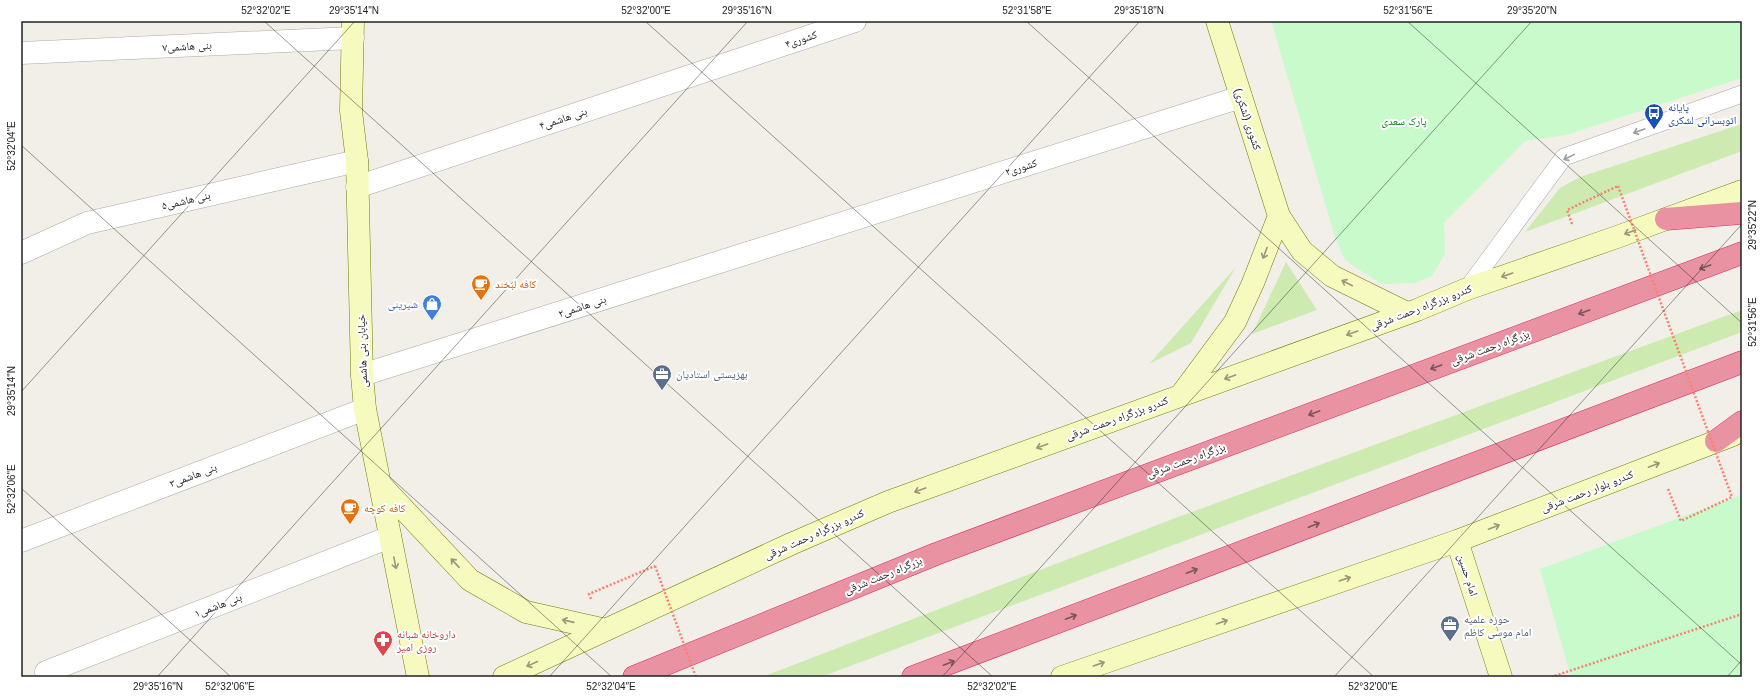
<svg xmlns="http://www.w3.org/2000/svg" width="1763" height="698" font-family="Arial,'Noto Naskh Arabic',sans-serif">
  <rect width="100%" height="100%" fill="#f2efe9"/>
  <path fill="#cdebb0" d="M1742 124V151L1525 232 1560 188 1580 177Z
    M1286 262 1317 310 1252 334Z
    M1236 267 1191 343 1149 364Z
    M1742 310V332L821 677H762L1170 520Z"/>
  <path fill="#c8facc" d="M1271 21H1742V78L1566 135 1525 141 1444 223 1445 254 1432 276 1415 283 1382 284 1364 273 1345 260 1335 237Z
    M1742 495V677H1571L1540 569Z"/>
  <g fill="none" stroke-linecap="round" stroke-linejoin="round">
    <defs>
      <path id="lane" d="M1467 289 1564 157 1742 94"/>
      <path id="street" d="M21 53 353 38
        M357 187 855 21
        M21 253 87 223 357 161
        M362 375 1241 97
        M21 541 365 409
        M46 672 390 537"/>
      <path id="secondary" d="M353 21 351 111 357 161 362 375 365 409 418 677
        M1217 21 1279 216 1302 251 1332 276 1407 313
        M1181 395 1235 322 1253 283 1279 216
        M380 484 470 580 526 612 606 630
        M1457 541 1501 677
        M504 677 791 544 888 502 1417 310 1467 289 1617 237 1742 191
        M1062 677 1457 541 1733 435"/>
      <path id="highway" d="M1666 219 1742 213
        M1716 441 1742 422
        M634 677 936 554 1742 253
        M913 677 1742 362"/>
    </defs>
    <use href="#lane" stroke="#a9a9a9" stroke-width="18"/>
    <use href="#street" stroke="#a9a9a9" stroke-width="23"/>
    <use href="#secondary" stroke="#707d05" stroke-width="23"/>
    <use href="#highway" stroke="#dc2a67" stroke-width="23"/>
    <path stroke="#fa8072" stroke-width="2.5" stroke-dasharray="2 2" stroke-linecap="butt" d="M1572 224 1567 210 1618 186
      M1668 489 1681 521 1732 497
      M591 599 589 594 655 566
      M1551 677 1742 614"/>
    <use href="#lane" stroke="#fff" stroke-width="17"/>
    <use href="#street" stroke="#fff" stroke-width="22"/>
    <use href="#secondary" stroke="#f7fabf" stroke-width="22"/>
    <use href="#highway" stroke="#e892a2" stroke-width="22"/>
    <path stroke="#fa8072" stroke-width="2.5" stroke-dasharray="2 2" stroke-linecap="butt" d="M1618 186 1732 497
      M655 566 696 677"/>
  </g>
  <defs><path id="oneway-shaft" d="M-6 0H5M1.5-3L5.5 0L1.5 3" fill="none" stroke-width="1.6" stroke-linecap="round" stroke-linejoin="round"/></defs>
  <g stroke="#9c9c9c">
    <use href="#oneway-shaft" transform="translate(1639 131) rotate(160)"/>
    <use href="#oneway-shaft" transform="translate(1569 157) rotate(154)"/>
  </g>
  <g stroke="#979978">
    <use href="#oneway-shaft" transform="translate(1630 232) rotate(160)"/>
    <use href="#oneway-shaft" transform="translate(1265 253) rotate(111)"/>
    <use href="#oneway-shaft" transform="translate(1507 275) rotate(161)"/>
    <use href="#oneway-shaft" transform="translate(1347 283) rotate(-153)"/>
    <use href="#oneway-shaft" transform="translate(1352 333) rotate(160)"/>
    <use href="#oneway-shaft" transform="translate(1230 377) rotate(160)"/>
    <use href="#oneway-shaft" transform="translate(1042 446) rotate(160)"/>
    <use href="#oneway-shaft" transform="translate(1654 465) rotate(-21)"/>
    <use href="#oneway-shaft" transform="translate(920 490) rotate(160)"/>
    <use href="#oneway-shaft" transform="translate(1494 527) rotate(-21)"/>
    <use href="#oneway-shaft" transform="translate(395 563) rotate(79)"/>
    <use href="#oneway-shaft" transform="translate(455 563) rotate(-133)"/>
    <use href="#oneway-shaft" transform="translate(1345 579) rotate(-19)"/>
    <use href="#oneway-shaft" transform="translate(568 621) rotate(-167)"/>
    <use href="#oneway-shaft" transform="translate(1222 622) rotate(-19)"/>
    <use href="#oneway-shaft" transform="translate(532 664) rotate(155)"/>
    <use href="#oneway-shaft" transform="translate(1099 664) rotate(-19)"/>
  </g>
  <g stroke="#7b545c">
    <use href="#oneway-shaft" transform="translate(1705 267) rotate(160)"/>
    <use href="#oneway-shaft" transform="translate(1584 312) rotate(160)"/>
    <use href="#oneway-shaft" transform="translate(1436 367) rotate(160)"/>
    <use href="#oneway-shaft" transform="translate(1314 413) rotate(160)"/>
    <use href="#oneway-shaft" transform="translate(1314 525) rotate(-21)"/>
    <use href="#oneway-shaft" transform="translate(1192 571) rotate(-21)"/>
    <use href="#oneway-shaft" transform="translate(1071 617) rotate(-21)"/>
    <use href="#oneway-shaft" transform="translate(949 663) rotate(-21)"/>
  </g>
  <path fill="none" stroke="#222" stroke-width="1" stroke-opacity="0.45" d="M264 21 993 677M645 21 1374 677M1026 21 1742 665M1407 21 1742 323M21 145 612 677M21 392 355 21M21 488 231 677M157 677 748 21M549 677 1140 21M942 677 1532 21M1334 677 1742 224M1727 677 1742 660"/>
  <defs>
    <symbol id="bus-pin" viewBox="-11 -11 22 30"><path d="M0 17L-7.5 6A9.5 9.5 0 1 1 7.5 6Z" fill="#1a4fb4" stroke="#fff"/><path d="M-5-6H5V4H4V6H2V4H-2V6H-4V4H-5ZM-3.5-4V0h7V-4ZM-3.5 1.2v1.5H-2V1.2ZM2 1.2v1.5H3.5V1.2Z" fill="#fff"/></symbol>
    <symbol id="cafe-pin" viewBox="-11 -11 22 30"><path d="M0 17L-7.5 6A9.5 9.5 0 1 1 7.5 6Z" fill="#e8710a" stroke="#fff"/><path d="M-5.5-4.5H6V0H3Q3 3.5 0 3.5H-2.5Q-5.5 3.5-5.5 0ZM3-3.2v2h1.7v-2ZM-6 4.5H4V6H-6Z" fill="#fff"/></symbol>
    <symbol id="shop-pin" viewBox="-11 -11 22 30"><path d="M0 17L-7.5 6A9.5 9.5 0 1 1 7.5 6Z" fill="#3f7fe0" stroke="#fff"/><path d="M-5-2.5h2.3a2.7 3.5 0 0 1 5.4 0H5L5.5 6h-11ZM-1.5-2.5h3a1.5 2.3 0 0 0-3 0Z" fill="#fff"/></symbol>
    <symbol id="office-pin" viewBox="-11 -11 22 30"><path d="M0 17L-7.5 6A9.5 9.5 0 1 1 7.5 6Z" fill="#5c6f8a" stroke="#fff"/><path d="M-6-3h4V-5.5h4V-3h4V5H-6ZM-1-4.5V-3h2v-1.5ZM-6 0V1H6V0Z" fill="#fff"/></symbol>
    <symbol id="pharmacy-pin" viewBox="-11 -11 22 30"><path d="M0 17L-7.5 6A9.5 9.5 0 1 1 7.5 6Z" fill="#e0444e" stroke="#fff"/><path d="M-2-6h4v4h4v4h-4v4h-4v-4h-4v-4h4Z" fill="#fff"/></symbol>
  </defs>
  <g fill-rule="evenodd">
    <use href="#bus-pin" x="1643" y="102" width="22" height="30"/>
    <use href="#cafe-pin" x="470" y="273" width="22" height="30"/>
    <use href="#shop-pin" x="421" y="293" width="22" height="30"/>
    <use href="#office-pin" x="651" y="363" width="22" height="30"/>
    <use href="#cafe-pin" x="339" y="497" width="22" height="30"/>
    <use href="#office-pin" x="1439" y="614" width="22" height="30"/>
    <use href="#pharmacy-pin" x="372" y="629" width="22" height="30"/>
  </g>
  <g text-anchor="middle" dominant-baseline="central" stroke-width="4" stroke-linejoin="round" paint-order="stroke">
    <g font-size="11" fill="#222" stroke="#fff">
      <text transform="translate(801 39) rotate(-18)">کشوری۴</text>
      <text transform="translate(187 46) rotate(-3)">بنی هاشمی۷</text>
      <text transform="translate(563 118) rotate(-18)">۴بنی هاشمی</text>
      <text transform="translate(1248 119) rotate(72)">کشوری (لشکری)</text>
      <text transform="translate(1021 167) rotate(-17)">کشوری۲</text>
      <text transform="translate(186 200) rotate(-13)">بنی هاشمی۵</text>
      <text transform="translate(582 306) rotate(-18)">۲بنی هاشمی</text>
      <text transform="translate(1421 307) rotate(-21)">کندرو بزرگراه رحمت شرقی</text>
      <text transform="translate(1490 347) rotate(-20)">بزرگراه رحمت شرقی</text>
      <text transform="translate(362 351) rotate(-92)">خیابان بنی هاشمی</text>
      <text transform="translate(1117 418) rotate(-20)">کندرو بزرگراه رحمت شرقی</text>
      <text transform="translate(1186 460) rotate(-20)">بزرگراه رحمت شرقی</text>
      <text transform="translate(193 475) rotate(-21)">بنی هاشمی۳</text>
      <text transform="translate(1587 491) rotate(-21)">کندرو بلوار رحمت شرقی</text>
      <text transform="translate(814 534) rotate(-24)">کندرو بزرگراه رحمت شرقی</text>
      <text transform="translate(883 575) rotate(-22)">بزرگراه رحمت شرقی</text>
      <text transform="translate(1468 575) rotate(72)">امام حسین</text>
      <text transform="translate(218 605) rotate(-21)">بنی هاشمی۱</text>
    </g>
    <g font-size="11" fill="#164399" stroke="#fff" text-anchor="start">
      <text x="1668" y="107">پایانه<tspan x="1668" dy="13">اتوبسرانی لشکری</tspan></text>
    </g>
    <g font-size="11" fill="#0c8416" stroke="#fff">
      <text x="1404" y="121">پارک سعدی</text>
    </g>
    <g font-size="11" fill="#c56008" stroke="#fff" text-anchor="start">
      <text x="495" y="284">کافه لبخند</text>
      <text x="364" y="508">کافه کوچه</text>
    </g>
    <g font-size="11" fill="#366cbe" stroke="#fff" text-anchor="end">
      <text x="418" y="304">شیرینی</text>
    </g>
    <g font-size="11" fill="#4e5e75" stroke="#fff" text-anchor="start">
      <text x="676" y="374">بهزیستی استادیان</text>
      <text x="1464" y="619">حوزه علمیه<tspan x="1464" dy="13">امام موسی کاظم</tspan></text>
    </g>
    <g font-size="11" fill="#be3a42" stroke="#fff" text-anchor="start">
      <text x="397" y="634">داروخانه شبانه<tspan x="397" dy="13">روزی امیر</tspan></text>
    </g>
  </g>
  <rect width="1763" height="698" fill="none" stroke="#ffffff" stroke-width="44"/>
  <rect x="22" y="22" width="1719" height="654" fill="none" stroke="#222" stroke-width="1.5"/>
  <g font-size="10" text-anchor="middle" fill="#222">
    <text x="266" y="14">52°32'02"E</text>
    <text x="354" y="14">29°35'14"N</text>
    <text x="646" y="14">52°32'00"E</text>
    <text x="747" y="14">29°35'16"N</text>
    <text x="1027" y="14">52°31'58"E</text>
    <text x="1139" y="14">29°35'18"N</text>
    <text x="1408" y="14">52°31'56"E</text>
    <text x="1532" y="14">29°35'20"N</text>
    <text transform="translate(11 146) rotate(-90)" y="4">52°32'04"E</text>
    <text transform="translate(1752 225) rotate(-90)" y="4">29°35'22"N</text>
    <text transform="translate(1752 322) rotate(-90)" y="4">52°31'56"E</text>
    <text transform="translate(11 391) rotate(-90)" y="4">29°35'14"N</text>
    <text transform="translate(11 489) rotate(-90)" y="4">52°32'06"E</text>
    <text x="158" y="690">29°35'16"N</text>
    <text x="230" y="690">52°32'06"E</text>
    <text x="611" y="690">52°32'04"E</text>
    <text x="992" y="690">52°32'02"E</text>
    <text x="1373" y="690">52°32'00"E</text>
  </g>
</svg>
